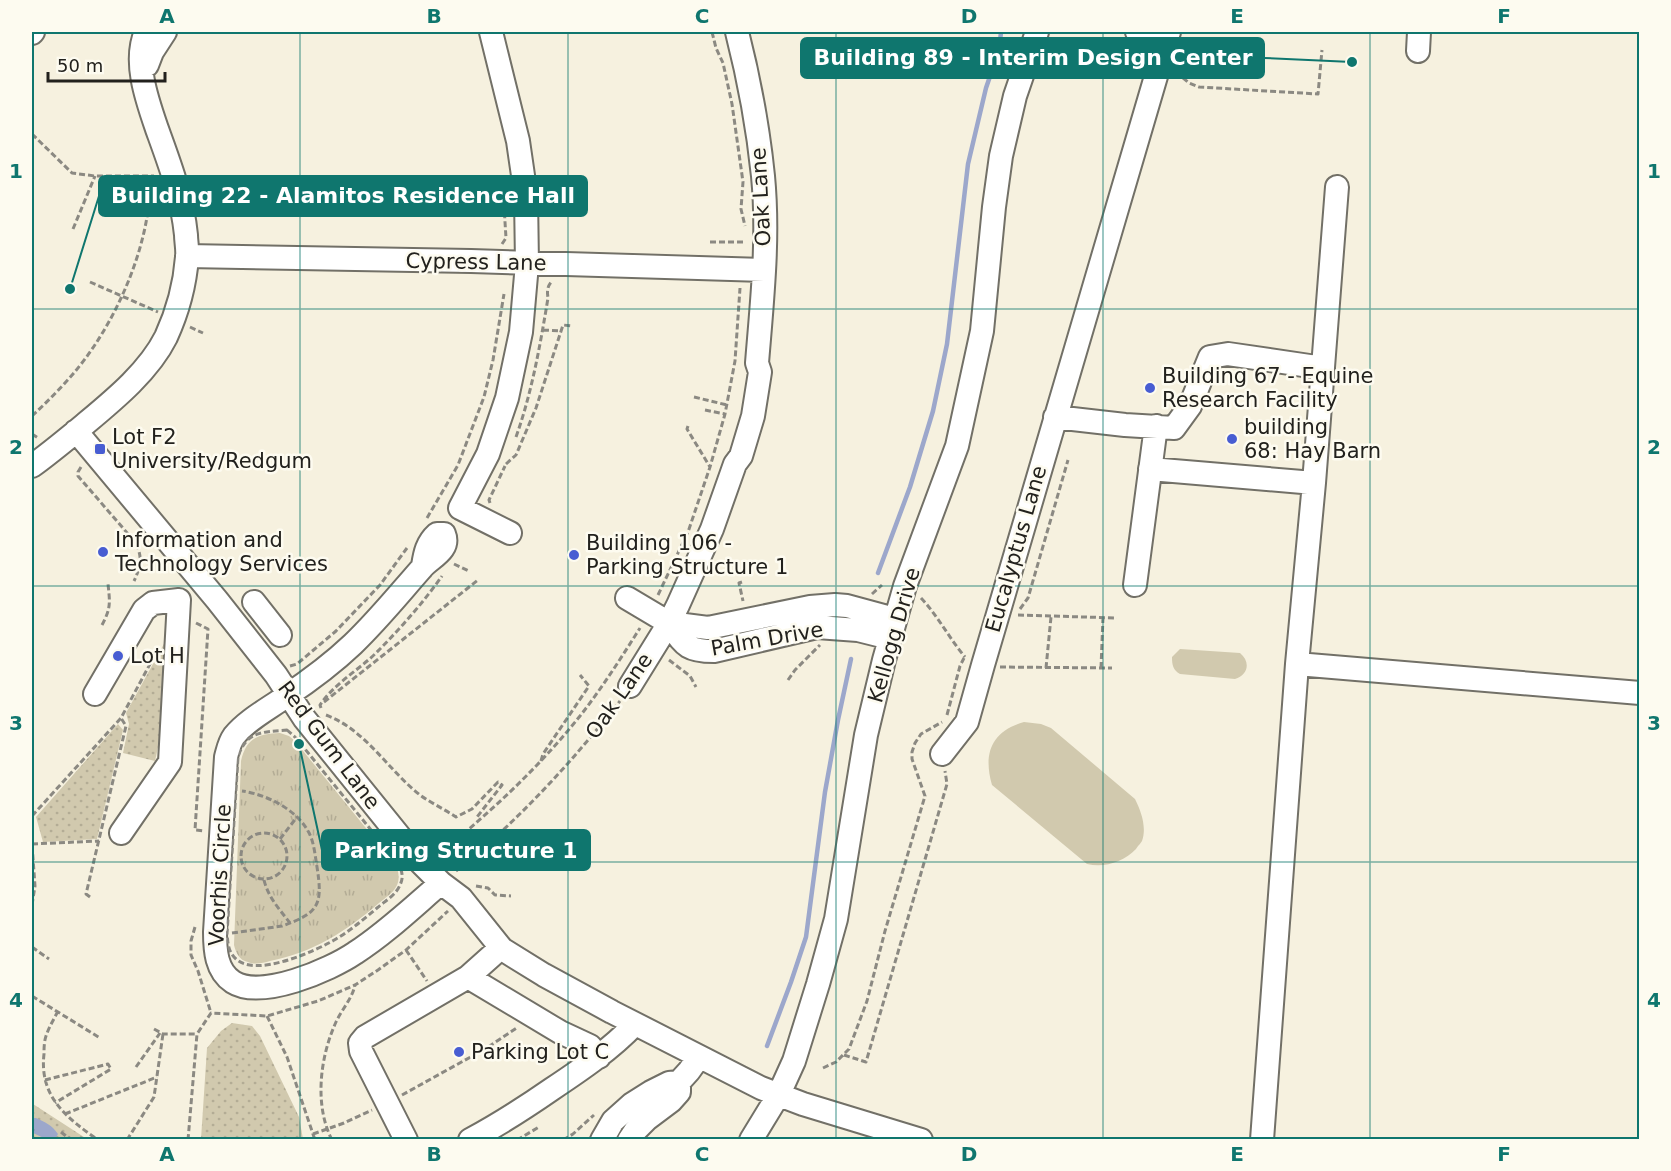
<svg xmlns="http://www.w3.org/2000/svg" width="1671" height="1171" font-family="'DejaVu Sans',sans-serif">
  <defs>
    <pattern id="park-tufts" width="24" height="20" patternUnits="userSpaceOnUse" patternTransform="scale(1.5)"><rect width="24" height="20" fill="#d1c9ae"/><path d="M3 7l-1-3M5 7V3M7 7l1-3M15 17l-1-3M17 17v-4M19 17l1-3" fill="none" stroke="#b3ac95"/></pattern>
    <pattern id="garden-dots" width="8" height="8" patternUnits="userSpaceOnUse" patternTransform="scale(1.5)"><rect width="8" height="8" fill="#d1c9ae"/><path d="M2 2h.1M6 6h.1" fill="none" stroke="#b3ac95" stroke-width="1.8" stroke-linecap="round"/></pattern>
    <pattern id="water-ripples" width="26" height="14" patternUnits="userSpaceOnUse" patternTransform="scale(1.5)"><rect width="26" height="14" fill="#9ca7cb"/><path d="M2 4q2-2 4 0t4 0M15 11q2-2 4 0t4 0" fill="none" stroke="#7f88a4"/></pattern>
  </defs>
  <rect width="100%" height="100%" fill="#fdfbf0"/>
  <path fill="#f6f1df" d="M32 32H1639V1139H32Z"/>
  <path fill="#d1c9ae" d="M1180 649 1240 653C1251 662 1248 675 1235 679L1180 674C1173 670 1172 665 1172 657Z
    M1024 722 1041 724 1051 728 1135 799C1141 811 1147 827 1142 841 1141 843 1137 847 1136 849 1123 862 1105 868 1087 864L992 785C983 754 991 731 1024 722Z"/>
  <path fill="url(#park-tufts)" d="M280 733 289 736 295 741 396 865C399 873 400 880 396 887 392 894 385 898 379 903 347 931 312 953 270 961 263 963 255 965 248 962 239 960 236 953 234 945L241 761C246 738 258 734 280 733Z"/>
  <path fill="url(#garden-dots)" d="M165 642 167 645 162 729 155 761 123 753 129 724 126 713Z
    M118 724 123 730 97 839 43 842 36 817Z
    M232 1023 252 1026 260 1036 299 1117 303 1139H201L207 1048 221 1031Z
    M32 1082 33 1104 87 1139 33 1140 32 1138Z"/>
  <path fill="url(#water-ripples)" d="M32 1118H36C45 1122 52 1125 58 1134L55 1139H46L33 1133 32 1131Z"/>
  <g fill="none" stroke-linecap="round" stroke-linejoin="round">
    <path stroke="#9ca7cb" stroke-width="4.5" d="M878 573 910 487 933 411 947 344 968 164 986 88 999 50 1001 32
      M767 1046 791 982 806 937 825 792 838 720 851 659"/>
    <defs>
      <path id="minor" d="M491 32 518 141 526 196 527 264 521 332 507 398 488 454 460 508 510 533
        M1137 32 1166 41
        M32 33 33 32
        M1418 51 1419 32
        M147 65 152 52 165 32
        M1337 187 1314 483 1297 664 1640 693
        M187 256 471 261 764 270
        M1055 417 1125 425 1174 428 1190 406 1210 357 1228 354 1323 368
        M76 431 217 600 276 675 304 718 421 863 441 883 461 898 502 949 544 975 612 1012 761 1088 803 1104 921 1140
        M32 466C50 453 68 438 85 424 115 399 149 371 166 337 177 313 185 284 187 257 188 250 186 242 186 235 182 196 170 165 157 129 147 100 133 61 146 32
        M1150 469 1314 483
        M423 566C425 553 427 543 437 534H444C451 551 429 558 421 569 399 594 378 620 353 644 333 663 309 681 285 697 268 709 247 720 234 736 229 743 228 750 226 757L215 932C215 950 216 971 233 982 261 1000 330 970 355 953 386 933 413 907 441 883
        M1135 585 1156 426
        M627 598 669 623 708 628 810 607 835 605 847 606 895 619
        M254 602 280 635
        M669 623C684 644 685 651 714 651L817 627 858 630 890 638
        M630 686 669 623 678 605 712 529 735 464 741 456 753 416 760 372 757 363C762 301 769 238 763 176 758 127 749 79 737 32
        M95 694 144 610 153 603 179 600 170 762 121 833
        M942 754 967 722 983 665 1169 32
        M468 977 560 1032 590 1046 599 1057
        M406 1140 361 1051 360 1043 365 1037 468 977 496 952 502 949
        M470 1140C498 1125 526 1107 552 1089 582 1069 610 1050 635 1024
        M602 1140 613 1121 632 1104 651 1092 669 1083 679 1082 689 1071 699 1057
        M629 1140 635 1131 647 1119 671 1101 679 1092V1082
        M751 1140 779 1094 794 1061 818 984 836 919 866 735 884 660 905 586 957 446 982 331 994 207 1001 156 1015 96 1037 32
        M1262 1140 1297 664"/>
    </defs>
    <use href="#minor" stroke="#727067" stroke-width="26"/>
    <path stroke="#8b8982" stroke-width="3" stroke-dasharray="6 3" stroke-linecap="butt" d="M712 32 716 48 723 63 732 104 743 182 741 209 745 226
      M1176 72 1189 83 1199 87 1318 94 1322 50
      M32 134 72 173 95 176H154
      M73 229 95 176
      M710 242H745
      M502 244 506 238 502 174
      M90 282 158 312
      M190 327 203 333
      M543 330 561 331
      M694 397 727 405
      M705 410 725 414
      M32 416C46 403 60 389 73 374 109 332 138 271 147 217 149 204 150 190 151 176
      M688 426 687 429 710 467
      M32 434 38 438
      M516 437C532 392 540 346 548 298 547 291 547 287 552 281
      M506 464 516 455 536 408 563 325 573 326
      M81 467 78 472V476L135 542C143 557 141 566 134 581
      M490 503 489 500 505 466
      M427 518 458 465 484 397 493 360 504 294
      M454 564 469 571
      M742 582 739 583 743 601
      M872 594 882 585
      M658 595 688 532 710 467 725 414 735 361 740 288
      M921 598C938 616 949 638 965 657
      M1020 609 1028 598 1068 460
      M1018 615 1117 618
      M196 623 208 629 195 830 205 831
      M102 625C111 608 110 603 108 584
      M669 660 690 676 696 687
      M290 666 297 664 336 631 380 585 407 548
      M1000 667 1112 668
      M1046 668 1051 617
      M1101 668 1103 617
      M788 680 795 670 820 645
      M324 702 478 580
      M321 708 320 705C334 684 357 671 375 654 399 630 423 603 442 576
      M326 715C366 730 388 770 420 795 431 803 444 809 456 817L472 809 498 782 502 785 477 817 480 821
      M947 715 960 666 964 658
      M287 730 296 738 398 863C402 871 404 877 400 885 396 895 385 901 377 908 364 919 351 930 336 939 316 951 256 978 236 959 228 952 228 943 227 934L238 757C246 731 263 732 287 730Z
      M541 761 543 754 589 686 580 675
      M32 816 121 718 157 651
      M241 856a23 23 0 1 1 46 0a23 23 0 1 1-46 0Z
      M280 839 297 817
      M32 844 99 841
      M433 846 439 849H445C494 809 540 766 580 716 602 688 621 658 640 628
      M456 871C518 821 571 763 620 701
      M264 880C268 897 280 910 290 923
      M476 886 488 888 495 895 511 896
      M90 897 86 894 126 726 121 718
      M32 905 35 886 32 844
      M195 927 191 941V955L198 971 211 1013
      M232 933 282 926C319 913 323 905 317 867 315 855 314 841 308 831 296 809 265 794 242 791
      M32 947 49 959
      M406 950 427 981
      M32 996 100 1038
      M58 1011C54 1019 49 1027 46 1036 44 1042 44 1049 44 1054 39 1097 67 1118 98 1140
      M267 1016 287 1057 315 1140
      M154 1029 163 1034H197
      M844 1055 866 1062 947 784 945 771
      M136 1067 160 1033
      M823 1068 836 1062 849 1049 867 1001 885 931 925 796 912 759V752L915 743 921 734 942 722
      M45 1080 108 1064 111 1069 55 1103
      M402 1095 485 1049 518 1027
      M32 1100H33
      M65 1114 157 1077
      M61 1132 66 1136 72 1140
      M313 1134 344 1123 372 1110
      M127 1140 154 1097 163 1034
      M188 1140 197 1034 211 1013 267 1016 318 1001 355 985 378 970 406 950 448 911
      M332 1140C314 1105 320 1057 336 1022 342 1009 352 999 355 985
      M517 1140 539 1127
      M563 1140 573 1134 594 1115"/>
    <use href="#minor" stroke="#fff" stroke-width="22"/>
  </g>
  <path fill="none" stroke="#0f766e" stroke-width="1.5" stroke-opacity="0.55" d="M300 32V1140M568 32V1140M836 32V1140M1103 32V1140M1370 32V1140M32 309H1640M32 586H1640M32 862H1640"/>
  <g fill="#485dd2" stroke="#fdfbf0" stroke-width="2">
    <circle cx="1150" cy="388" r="6"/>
    <circle cx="1232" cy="439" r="6"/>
    <rect x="94" y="443" width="12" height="12" rx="3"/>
    <circle cx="103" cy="552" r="6"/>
    <circle cx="574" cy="555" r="6"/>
    <circle cx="118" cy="656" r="6"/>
    <circle cx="459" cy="1052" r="6"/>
  </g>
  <g text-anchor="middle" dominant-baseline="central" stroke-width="5" stroke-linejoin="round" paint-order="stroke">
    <g font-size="21" fill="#22211d" stroke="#fdfbf0">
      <text transform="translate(761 197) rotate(-93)">Oak Lane</text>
      <text transform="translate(476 262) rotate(1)">Cypress Lane</text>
      <text transform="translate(1016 549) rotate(-74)">Eucalyptus Lane</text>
      <text transform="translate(894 635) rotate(-74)">Kellogg Drive</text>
      <text transform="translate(767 639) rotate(-10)">Palm Drive</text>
      <text transform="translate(619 696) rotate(-55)">Oak Lane</text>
      <text transform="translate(329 745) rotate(53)">Red Gum Lane</text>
      <text transform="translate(220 875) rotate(-87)">Voorhis Circle</text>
    </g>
    <g font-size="21" fill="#22211d" stroke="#fdfbf0" text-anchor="start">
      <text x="1162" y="376">Building 67 - Equine<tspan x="1162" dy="24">Research Facility</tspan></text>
      <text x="1244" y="427">building<tspan x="1244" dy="24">68: Hay Barn</tspan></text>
      <text x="112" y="437">Lot F2<tspan x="112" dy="24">University/Redgum</tspan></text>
      <text x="115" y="540">Information and<tspan x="115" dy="24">Technology Services</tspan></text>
      <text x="586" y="543">Building 106 -<tspan x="586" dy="24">Parking Structure 1</tspan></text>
      <text x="130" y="656">Lot H</text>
      <text x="471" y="1052">Parking Lot C</text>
    </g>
  </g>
  <path fill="none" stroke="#0f766e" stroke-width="2" d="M1352 62L1264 58M70 289L99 196M299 744L322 850"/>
  <g fill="#0f766e" stroke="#fdfbf0" stroke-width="2">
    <circle cx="1352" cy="62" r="6"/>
    <circle cx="70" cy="289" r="6"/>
    <circle cx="299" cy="744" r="6"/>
  </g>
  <g fill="#0f766e" stroke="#0f766e" stroke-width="2">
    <rect x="801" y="38" width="463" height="40" rx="6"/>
    <rect x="99" y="176" width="488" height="40" rx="6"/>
    <rect x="322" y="830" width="268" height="40" rx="6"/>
  </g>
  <g font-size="22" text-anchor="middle" font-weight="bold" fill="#fff">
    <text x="1033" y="65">Building 89 - Interim Design Center</text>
    <text x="343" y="203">Building 22 - Alamitos Residence Hall</text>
    <text x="456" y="858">Parking Structure 1</text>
  </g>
  <rect width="1671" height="1171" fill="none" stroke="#fdfbf0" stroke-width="66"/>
  <path d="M48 72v9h117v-9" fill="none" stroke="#22211d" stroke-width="3"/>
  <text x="57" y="72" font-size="18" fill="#22211d" stroke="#fdfbf0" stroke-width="4.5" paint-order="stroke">50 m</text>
  <rect x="33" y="33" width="1605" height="1105" fill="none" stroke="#0f766e" stroke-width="2"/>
  <g font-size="20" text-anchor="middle" font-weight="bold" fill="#0f766e">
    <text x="167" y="23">A</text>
    <text x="434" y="23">B</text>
    <text x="702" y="23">C</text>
    <text x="969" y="23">D</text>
    <text x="1237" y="23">E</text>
    <text x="1504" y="23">F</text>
    <text x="16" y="178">1</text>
    <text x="1654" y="178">1</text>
    <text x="16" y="454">2</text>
    <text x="1654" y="454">2</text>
    <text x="16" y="730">3</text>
    <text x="1654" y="730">3</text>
    <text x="16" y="1007">4</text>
    <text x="1654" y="1007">4</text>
    <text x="167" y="1161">A</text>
    <text x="434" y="1161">B</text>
    <text x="702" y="1161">C</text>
    <text x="969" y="1161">D</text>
    <text x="1237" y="1161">E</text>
    <text x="1504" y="1161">F</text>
  </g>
</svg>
